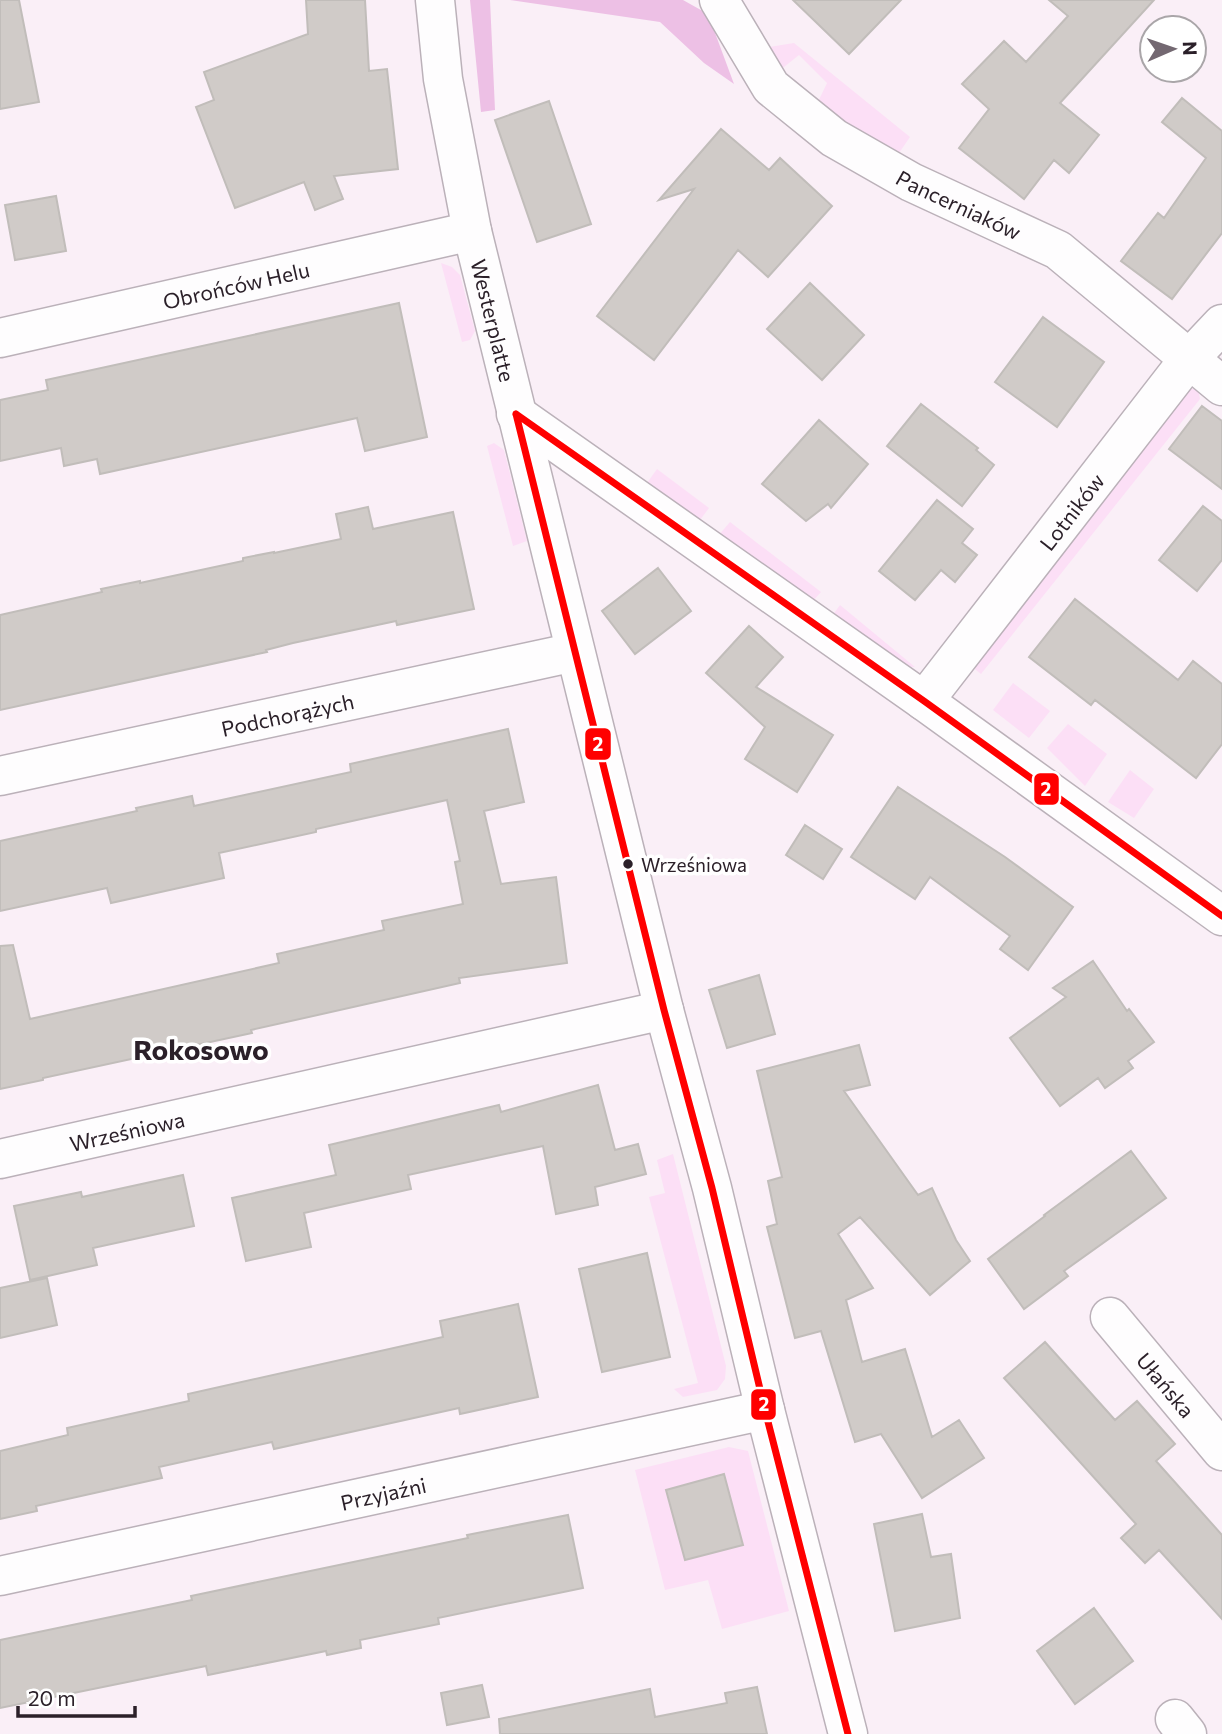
<svg xmlns="http://www.w3.org/2000/svg" width="1222" height="1734" font-family="Commissioner,sans-serif">
  <rect width="100%" height="100%" fill="#faeff7"/>
  <path fill="#fcdff6" d="M794 43 910 137 899 153 816 106 827 83 799 55 779 71 763 48Z
    M441 263 452 267 460 275 475 331 470 340 462 342Z
    M1185 389H1198L1200 399 981 674 971 666Z
    M494 443 504 450 527 541 513 546 487 446Z
    M657 469 709 508 700 520 647 483Z
    M730 522 821 592 812 602 718 536Z
    M840 605 915 667 898 666 832 616Z
    M1013 683 1050 711 1029 738 993 710Z
    M1068 724 1107 754 1085 786 1047 748Z
    M1130 770 1154 789 1134 818 1108 802Z
    M673 1154 726 1366 725 1379 717 1390 683 1397 674 1389 698 1383 649 1197 665 1193 657 1160Z
    M729 1447 748 1451 789 1611 722 1629 708 1580 665 1590 635 1470Z"/>
  <path fill="#edc0e5" d="M470 0H490L495 110 481 112Z
    M510 0H683L708 14 734 84 704 63 660 22Z"/>
  <path fill="#d0cbc8" stroke="#c1bdba" stroke-width="2" d="M0 0H19L39 102 0 109Z
    M306 0H365L369 71 387 69 398 169 334 176 343 199 315 210 304 182 235 208 196 107 214 100 204 72 308 34Z
    M793 0H901L849 54Z
    M1049 0H1154L1060 103 1099 135 1069 173 1054 160 1024 199 959 148 989 109 962 84 1004 41 1026 62 1068 16Z
    M1182 98 1222 131V233L1172 299 1121 261 1158 213 1164 218 1206 158 1162 122Z
    M549 101 591 224 537 242 495 120Z
    M721 129 769 170 780 158 832 206 768 277 738 250 654 360 597 316 694 189 659 200Z
    M56 196 66 251 15 260 5 205Z
    M810 283 864 335 822 380 767 329Z
    M399 303 427 437 365 451 357 418 100 474 97 459 64 466 61 448 0 461V400L48 390 46 380Z
    M1043 317 1104 362 1057 427 995 382Z
    M921 404 978 448 976 450 994 465 962 506 887 446Z
    M1202 406 1222 421V489L1169 449Z
    M819 420 868 464 831 508 828 504 806 521 762 484Z
    M937 500 973 529 962 543 977 555 955 582 941 570 915 600 879 571Z
    M1203 506 1222 521V560L1197 591 1159 560Z
    M368 507 373 529 453 512 474 609 397 625 396 621 293 643 266 650 267 652 0 710V615L102 592 101 589 140 581V583L243 561V558L274 552V553L341 539 336 514Z
    M658 568 691 611 635 654 602 611Z
    M1075 599 1178 680 1193 661 1222 684V744L1196 778 1095 700 1091 705 1029 657Z
    M749 626 783 657 756 687 833 735 797 792 745 759 765 727 706 673Z
    M508 729 524 802 484 811 501 884 556 877 567 963 459 978 460 983 251 1030 252 1033 43 1078V1080L0 1089V946L13 945 30 1019 279 963 277 954 384 930 382 921 463 904 455 862 460 861 447 800 316 829V832L219 853 224 878 111 903 107 888 0 911V841L137 811 136 808 192 796 194 806 351 772 350 764Z
    M898 787 1005 857 1073 907 1028 970 1000 949 1010 936 930 877 915 899 851 857Z
    M805 825 842 849 823 879 786 855Z
    M1093 961 1127 1011 1129 1009 1154 1042 1128 1061 1133 1068 1105 1088 1098 1078 1060 1106 1010 1038 1066 997 1053 988Z
    M759 975 775 1034 727 1048 709 990Z
    M859 1045 870 1085 844 1091 918 1195 932 1188 956 1240 970 1261 930 1295 860 1217 838 1234 873 1288 846 1300 862 1362 905 1349 932 1437 959 1420 984 1458 922 1498 881 1434 855 1442 821 1331 795 1338 767 1227 777 1224 768 1181 782 1177 757 1071Z
    M598 1085 615 1150 638 1144 646 1174 595 1187 598 1205 556 1214 543 1146 408 1175 411 1189 304 1213 311 1247 246 1261 232 1198 336 1175 329 1145 499 1105 501 1112Z
    M1131 1151 1166 1198 1064 1271 1068 1276 1024 1309 988 1259 1045 1216 1044 1215Z
    M183 1175 194 1226 93 1248 97 1265 30 1280 14 1206 81 1192 82 1197Z
    M647 1253 670 1357 602 1372 579 1269Z
    M47 1278 57 1325 0 1338V1288Z
    M518 1304 538 1397 460 1414 459 1408 274 1449 272 1442 159 1467 162 1478 36 1506 37 1511 0 1519V1451L68 1435 67 1428 189 1401 188 1394 443 1337 440 1321Z
    M1045 1342 1115 1420 1137 1401 1175 1444 1156 1461 1222 1535V1619L1159 1550 1145 1563 1121 1538 1136 1524 1004 1378Z
    M724 1474 743 1545 685 1560 666 1490Z
    M922 1514 931 1557 951 1554 960 1618 895 1631 874 1524Z
    M568 1515 583 1588 438 1618 439 1624 360 1640 361 1648 327 1655 326 1651 208 1675 206 1666 0 1708V1640L192 1600 191 1596 468 1538 467 1535Z
    M1094 1608 1133 1661 1075 1704 1037 1651Z
    M482 1685 489 1717 447 1725 441 1693Z
    M757 1687 767 1734H500L499 1719 650 1689 655 1717 727 1703 725 1693Z"/>
  <g fill="none" stroke-linecap="round" stroke-linejoin="round">
    <defs>
      <g id="street">
        <path id="s1" d="M435 0 443 79 472 231 664 1010 712 1188 765 1410 848 1734"/>
        <path id="s2" d="M719 0 771 87 834 138 911 182 1058 250 1222 386"/>
        <path id="s3" d="M0 338 472 231"/>
        <path d="M516 414 924 701 1222 916"/>
        <path id="s4" d="M924 701 1189 359 1222 324"/>
        <path id="s5" d="M0 776 575 652"/>
        <path id="s6" d="M0 1159 664 1010"/>
        <path id="s7" d="M1110 1317 1222 1451"/>
        <path id="s8" d="M0 1576 765 1410"/>
        <path d="M1175 1719 1187 1734"/>
      </g>
    </defs>
    <use href="#street" stroke="#bbb1b9" stroke-width="41"/>
    <use href="#street" stroke="#fefdfe" stroke-width="38"/>
    <defs>
      <path id="bus-1" d="M516 414 664 1010 712 1188 765 1410 848 1734
        M516 414 924 701 1222 916"/>
    </defs>
    <use href="#bus-1" stroke="#fff" stroke-width="12"/>
    <use href="#bus-1" stroke="#f00" stroke-width="7"/>
  </g>
  <circle fill="#2b2029" stroke="#fff" stroke-width="2.5" cx="628" cy="864" r="6"/>
  <g text-anchor="middle" dominant-baseline="central" stroke-width="7" stroke-linejoin="round" paint-order="stroke">
    <g font-size="19" fill="#2b2029" stroke="#fff" text-anchor="start">
      <text x="641" y="864">Wrześniowa</text>
    </g>
    <g font-size="21" fill="#2b2029" stroke="#fff">
      <text stroke="none"><textPath href="#s2" startOffset="324">Pancerniaków</textPath></text>
      <text stroke="none"><textPath href="#s3" startOffset="242">Obrońców Helu</textPath></text>
      <text stroke="none"><textPath href="#s1" startOffset="326">Westerplatte</textPath></text>
      <text stroke="none"><textPath href="#s4" startOffset="240">Lotników</textPath></text>
      <text stroke="none"><textPath href="#s5" startOffset="294">Podchorążych</textPath></text>
      <text stroke="none"><textPath href="#s6" startOffset="130">Wrześniowa</textPath></text>
      <text stroke="none"><textPath href="#s7" startOffset="88">Ułańska</textPath></text>
      <text stroke="none"><textPath href="#s8" startOffset="392">Przyjaźni</textPath></text>
    </g>
    <g font-size="28" font-weight="bold" fill="#2b2029" stroke="#fff">
      <text x="201" y="1049">Rokosowo</text>
    </g>
  </g>
  <g stroke="#fff" stroke-width="2.5">
    <rect x="584" y="727" width="28" height="34" rx="7" fill="#f00"/>
    <rect x="1033" y="772" width="27" height="34" rx="7" fill="#f00"/>
    <rect x="750" y="1388" width="27" height="33" rx="7" fill="#f00"/>
  </g>
  <g font-size="19" text-anchor="middle" font-weight="bold" fill="#fff">
    <text x="598" y="751">2</text>
    <text x="1046" y="796">2</text>
    <text x="764" y="1411">2</text>
  </g>
  <g transform="translate(1173 49) rotate(88)"><circle r="33" fill="#ffffff" stroke="#aaa6a9" stroke-width="2"/>
  <path d="M0-5L12 26L0 18L-12 26Z" fill="#736871"/>
  <text y="-10" font-size="19" font-weight="bold" text-anchor="middle" fill="#2b2029">N</text>
  </g>
  <path d="M18 1706v10h117v-10" fill="none" stroke="#2b2029" stroke-width="3.5"/>
  <text x="28" y="1706" font-size="21" fill="#2b2029" stroke="#ffffff" stroke-width="5" paint-order="stroke">20 m</text>
</svg>
